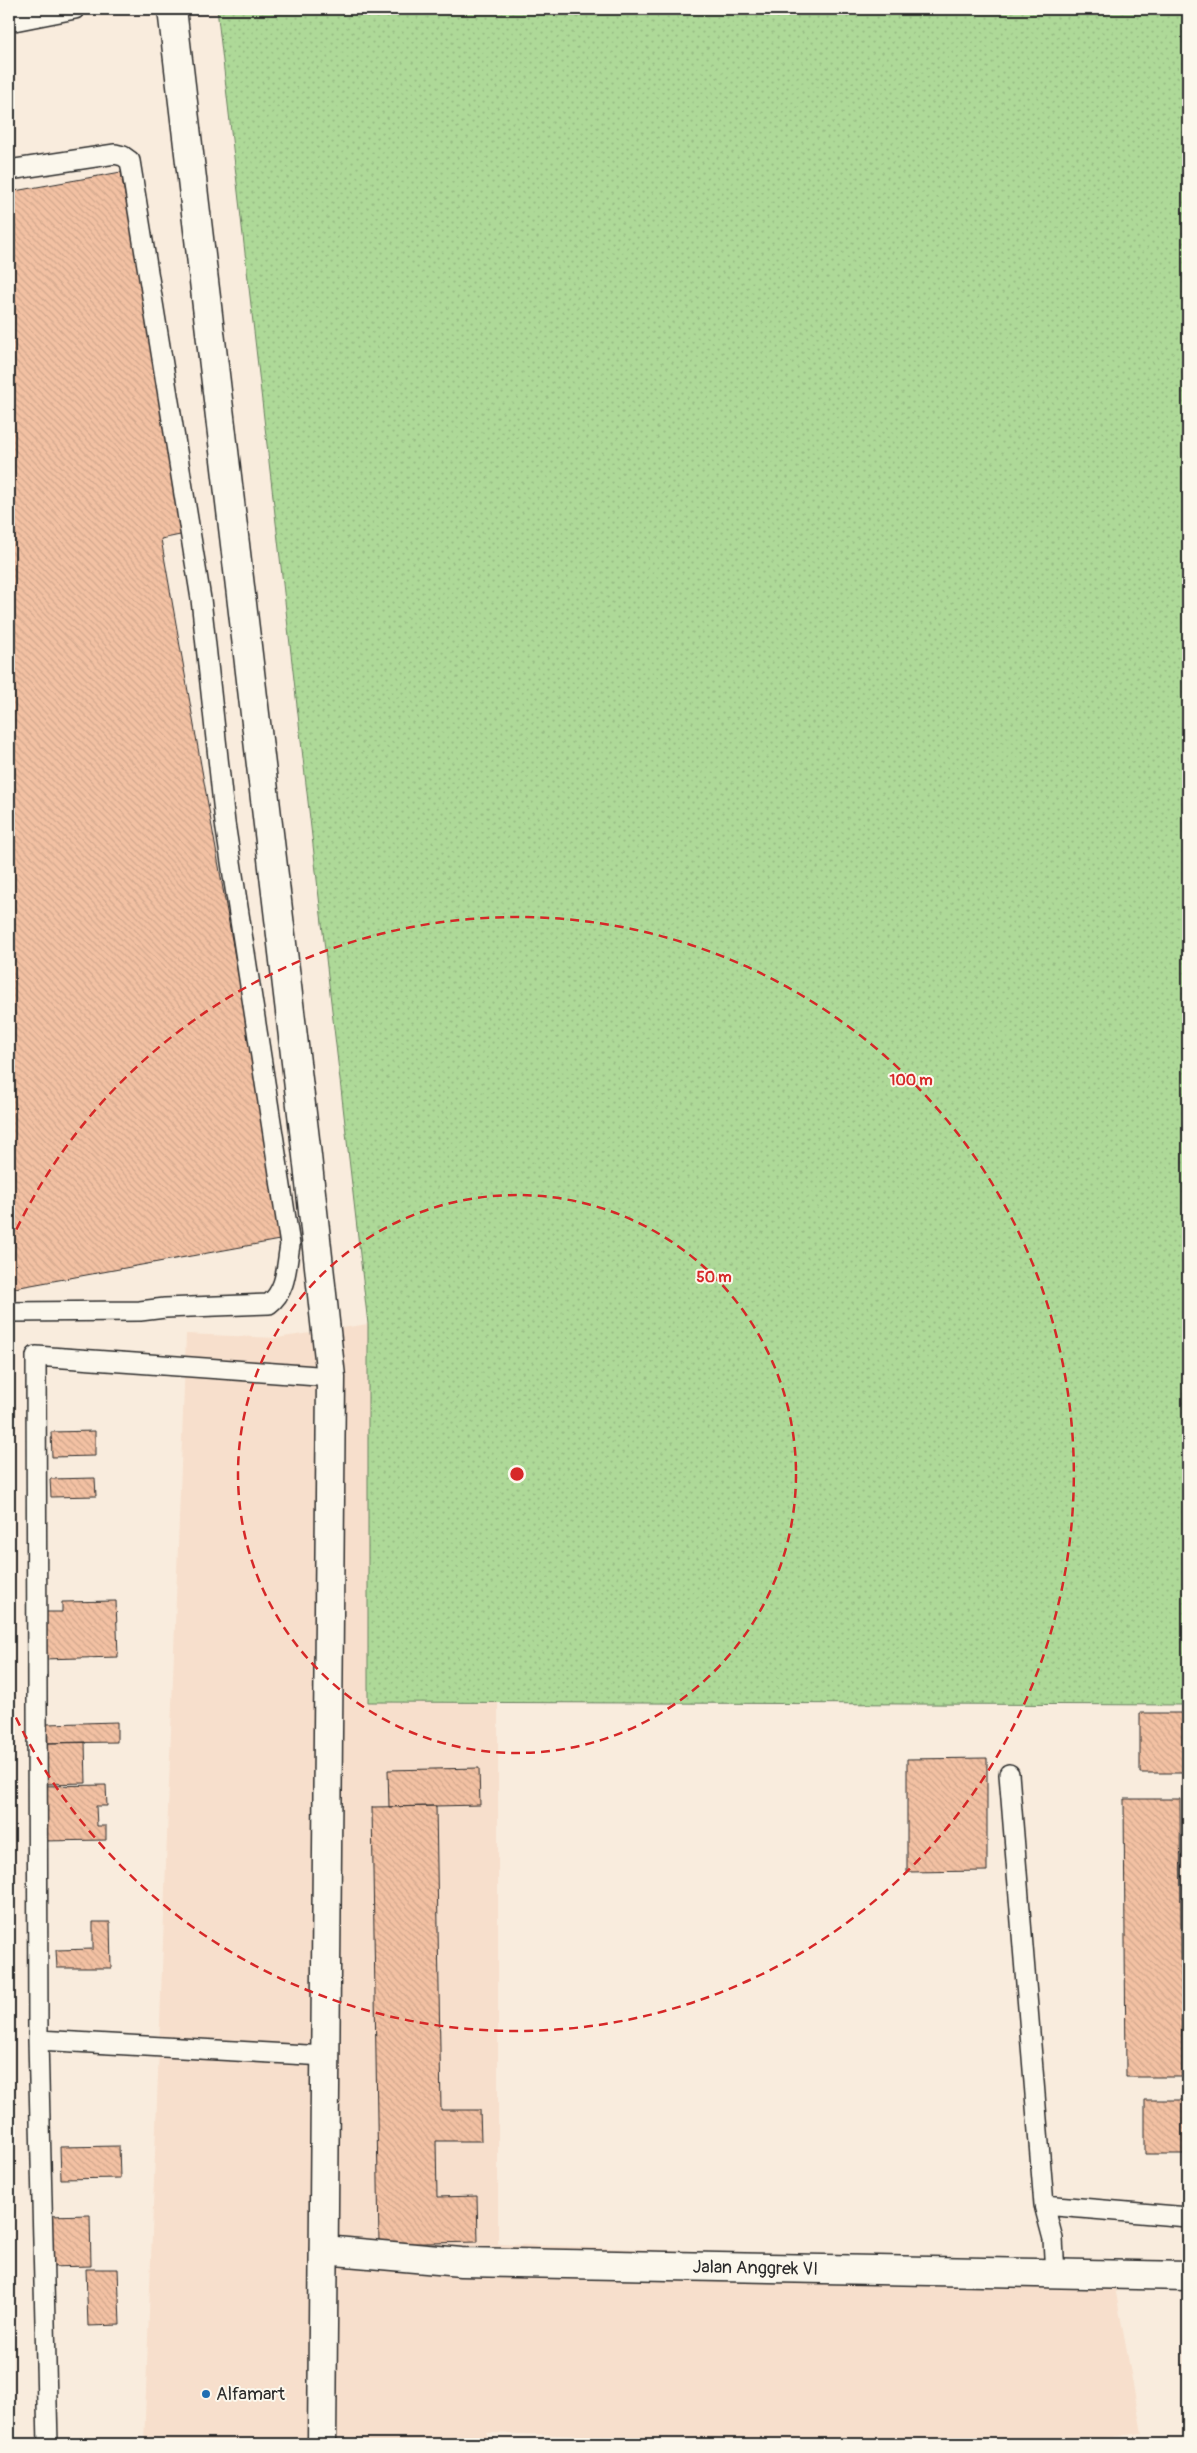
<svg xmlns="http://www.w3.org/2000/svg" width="1197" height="2453" font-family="Pangolin,sans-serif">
  <defs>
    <pattern id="grass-dots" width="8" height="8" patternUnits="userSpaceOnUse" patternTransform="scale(1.25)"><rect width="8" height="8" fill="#aed998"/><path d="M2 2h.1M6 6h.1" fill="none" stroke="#96ba83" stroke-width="1.8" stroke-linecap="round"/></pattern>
    <pattern id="building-back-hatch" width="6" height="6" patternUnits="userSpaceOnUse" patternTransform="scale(1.25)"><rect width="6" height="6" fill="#f3c1a3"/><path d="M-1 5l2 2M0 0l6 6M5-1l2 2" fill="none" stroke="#d0a68c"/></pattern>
  </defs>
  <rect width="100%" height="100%" fill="#f9ecdd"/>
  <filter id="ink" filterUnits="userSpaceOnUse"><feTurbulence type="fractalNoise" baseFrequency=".02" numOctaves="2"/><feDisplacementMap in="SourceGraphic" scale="10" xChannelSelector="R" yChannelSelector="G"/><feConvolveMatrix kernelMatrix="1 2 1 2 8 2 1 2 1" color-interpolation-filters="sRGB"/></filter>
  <g filter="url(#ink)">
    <path fill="#f7dfcc" d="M368 1324V1702L498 1703V2244L1111 2266 1142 2433 1059 2444H888L487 2433 488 2444H144L186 1334 277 1338Z"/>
    <path fill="url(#grass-dots)" stroke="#6c8262" d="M217 9H1188V1705L368 1702V1324Z"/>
    <path fill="url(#building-back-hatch)" stroke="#2b2b2b" d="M121 172 185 534 161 539 285 1239 9 1289V192Z
      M95 1431V1456L52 1457 51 1432Z
      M95 1478 96 1496 51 1497 50 1479Z
      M116 1601 118 1657 42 1659 41 1612H62V1602Z
      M1140 1713H1188V1773H1140Z
      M117 1722V1742L48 1743 47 1724Z
      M85 1742 86 1783 46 1784 45 1743Z
      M987 1758V1871L907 1872V1759Z
      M479 1768 480 1805 389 1807 388 1770Z
      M106 1785 107 1806H96L97 1826H106V1840L42 1841 41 1786Z
      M1124 1799H1180L1182 2077H1126Z
      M436 1806 441 2110H480L481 2141H436L437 2197 477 2196 478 2242 379 2244 372 1807Z
      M93 1922H110L111 1968H57L56 1950 93 1949Z
      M1145 2100H1188V2154H1145Z
      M119 2146 120 2178 61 2179 60 2147Z
      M90 2215 91 2266 47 2267 46 2216Z
      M86 2269H118L120 2325 88 2326Z"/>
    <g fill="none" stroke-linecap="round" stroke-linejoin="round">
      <defs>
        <path id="service" d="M9 22 75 9
          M9 170 115 154 123 156 130 161 201 599 225 823 290 1245C286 1267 287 1290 269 1304L165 1308 140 1311 9 1312
          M1009 1774 1044 2205 1053 2239 1055 2275
          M38 2040 326 2056
          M1044 2205 1188 2217
          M48 2444 38 2040 36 1356 331 1377"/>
        <g id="minor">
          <path id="s1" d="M324 2250 461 2262 1188 2276"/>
        </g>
        <path id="tertiary" d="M172 9 307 1156 331 1377 322 2444"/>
      </defs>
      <use href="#service" stroke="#2b2b2b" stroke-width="22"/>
      <use href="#minor" stroke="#2b2b2b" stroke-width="31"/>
      <use href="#tertiary" stroke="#2b2b2b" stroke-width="31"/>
      <use href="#service" stroke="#fbf7ec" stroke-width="19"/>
      <use href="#minor" stroke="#fbf7ec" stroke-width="28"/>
      <use href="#tertiary" stroke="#fbf7ec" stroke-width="28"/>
    </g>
  </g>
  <g fill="none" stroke="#d62828" stroke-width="2.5" stroke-dasharray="9 6">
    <circle cx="517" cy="1474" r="279"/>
    <path d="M10 1243A557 557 0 1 1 10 1705"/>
  </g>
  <circle fill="#1f6fb2" stroke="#fbf7ec" stroke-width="2" cx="206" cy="2394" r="5"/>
  <g text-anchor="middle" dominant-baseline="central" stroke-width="4" stroke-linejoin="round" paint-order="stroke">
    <g font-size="18" fill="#2b2b2b" stroke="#fbf7ec">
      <text stroke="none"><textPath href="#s1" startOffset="432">Jalan Anggrek VI</textPath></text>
    </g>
    <g font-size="18" fill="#2b2b2b" stroke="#fbf7ec" text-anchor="start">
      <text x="216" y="2394">Alfamart</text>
    </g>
  </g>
  <circle cx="517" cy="1474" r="8" fill="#d62828" stroke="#fbf7ec" stroke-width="2.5"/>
  <g font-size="15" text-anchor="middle" font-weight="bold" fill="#d62828" stroke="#fbf7ec" stroke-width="4" stroke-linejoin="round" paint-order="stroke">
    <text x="911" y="1085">100 m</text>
    <text x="714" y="1282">50 m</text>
  </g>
  <rect width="1197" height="2453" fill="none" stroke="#fbf7ec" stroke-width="30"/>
  <rect x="15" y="15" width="1167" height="2423" fill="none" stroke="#2b2b2b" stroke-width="2" filter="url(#ink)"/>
</svg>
